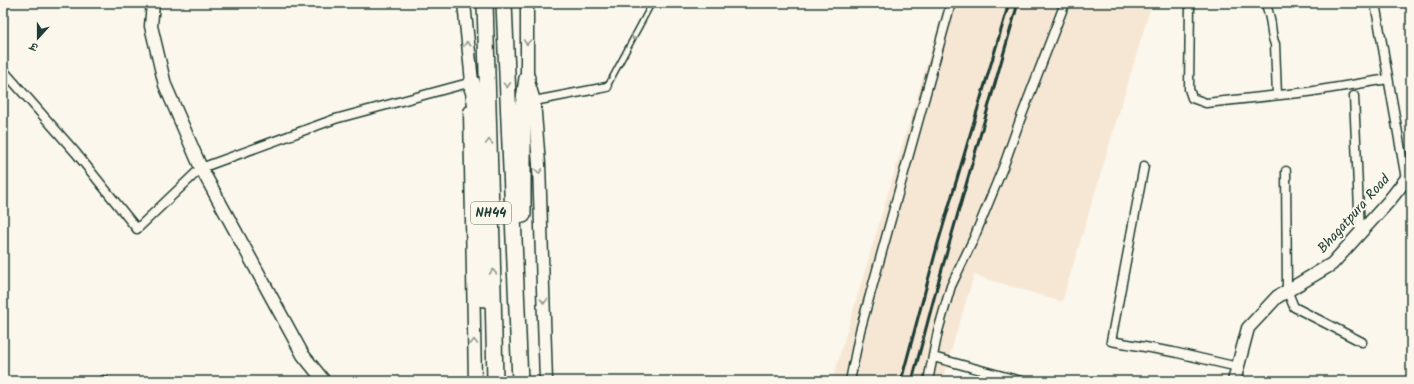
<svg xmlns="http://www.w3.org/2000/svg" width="1414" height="384" font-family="Kalam,'Playpen Sans Deva',sans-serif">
  <rect width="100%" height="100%" fill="#fbf7ec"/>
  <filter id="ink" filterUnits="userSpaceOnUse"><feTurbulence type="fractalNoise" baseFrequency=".025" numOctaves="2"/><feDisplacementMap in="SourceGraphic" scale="8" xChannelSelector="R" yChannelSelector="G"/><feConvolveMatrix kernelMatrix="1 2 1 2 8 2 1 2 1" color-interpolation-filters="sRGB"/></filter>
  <g filter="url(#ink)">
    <path fill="#f6e7d4" d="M945 3H1152L1062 302 974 275 942 381H832Z"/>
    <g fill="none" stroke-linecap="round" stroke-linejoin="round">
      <defs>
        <path id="lane" d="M607 87 652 3"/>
        <path id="street" d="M1190 3 1189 89 1192 98 1206 103 1308 92 1388 79
          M1266 3C1267 9 1269 13 1270 19 1272 27 1271 36 1275 44L1277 95
          M1375 3 1406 179
          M3 70 76 153 137 229 201 168 335 119 472 82
          M1354 96 1360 233
          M534 101 607 87
          M1144 166 1111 341 1173 352 1238 367
          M1286 171 1287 290 1294 307 1362 342
          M933 357 1021 381
          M104 380V381
          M850 381 860 331 951 3
          M928 381 938 331 951 286 974 238 1004 165 1020 120 1065 3"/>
        <path id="secondary" d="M153 3 151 26 165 85 201 168 303 355 324 381
          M464 3 472 82 471 90
          M527 3V78L534 101 539 164 546 381
          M470 112 475 381
          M1234 381 1248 328 1277 297 1332 264 1389 201 1411 173"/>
        <path id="highway" d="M485 3 492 246 495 381
          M504 3 520 381
          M472 82 477 115 483 299
          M523 215V107L527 78"/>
      </defs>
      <use href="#lane" stroke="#1f3d34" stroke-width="7"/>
      <use href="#street" stroke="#1f3d34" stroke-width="11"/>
      <use href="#secondary" stroke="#1f3d34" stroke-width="15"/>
      <use href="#highway" stroke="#1f3d34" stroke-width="18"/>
      <use href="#lane" stroke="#fbf7ec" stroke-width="4"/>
      <use href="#street" stroke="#fbf7ec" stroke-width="8"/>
      <use href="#secondary" stroke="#fbf7ec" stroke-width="12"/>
      <use href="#highway" stroke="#fbf7ec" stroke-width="15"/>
      <path stroke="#1f3d34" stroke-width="3" d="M901 381 938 243 1009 3
        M912 381 938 283 1018 3"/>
    </g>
    <defs><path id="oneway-chevron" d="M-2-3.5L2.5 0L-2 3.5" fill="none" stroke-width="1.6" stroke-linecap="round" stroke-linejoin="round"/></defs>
    <g stroke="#8d9a90">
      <use href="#oneway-chevron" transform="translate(634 37) rotate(118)"/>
      <use href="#oneway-chevron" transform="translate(527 42) rotate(91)"/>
      <use href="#oneway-chevron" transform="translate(467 44) rotate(-96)"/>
      <use href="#oneway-chevron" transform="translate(507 85) rotate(87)"/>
      <use href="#oneway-chevron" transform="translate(489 142) rotate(-92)"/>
      <use href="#oneway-chevron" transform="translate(539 171) rotate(87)"/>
      <use href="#oneway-chevron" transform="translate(493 272) rotate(-91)"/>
      <use href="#oneway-chevron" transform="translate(544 301) rotate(88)"/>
      <use href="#oneway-chevron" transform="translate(474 342) rotate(-91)"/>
    </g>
  </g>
  <g text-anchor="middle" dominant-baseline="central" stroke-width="4" stroke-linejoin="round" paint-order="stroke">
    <rect fill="#fbf7ec" stroke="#61756b" stroke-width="1" x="471" y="202" width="40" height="22" rx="3"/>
    <g font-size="13" font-weight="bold" fill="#1f3d34">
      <text x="491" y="213">NH44</text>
    </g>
    <g font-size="14" fill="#1f3d34" stroke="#fbf7ec">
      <text transform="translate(1354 214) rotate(-48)">Bhagatpura Road</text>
    </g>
  </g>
  <rect width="1414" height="384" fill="none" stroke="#fbf7ec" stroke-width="16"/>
  <rect x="8" y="8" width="1398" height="368" fill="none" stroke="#1f3d34" stroke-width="1.5" filter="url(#ink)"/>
  <g transform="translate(38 38) rotate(201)" stroke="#fbf7ec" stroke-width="3" paint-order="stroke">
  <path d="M0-3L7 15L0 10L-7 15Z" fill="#1f3d34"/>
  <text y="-6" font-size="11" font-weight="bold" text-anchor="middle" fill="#1f3d34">उ</text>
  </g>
</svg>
